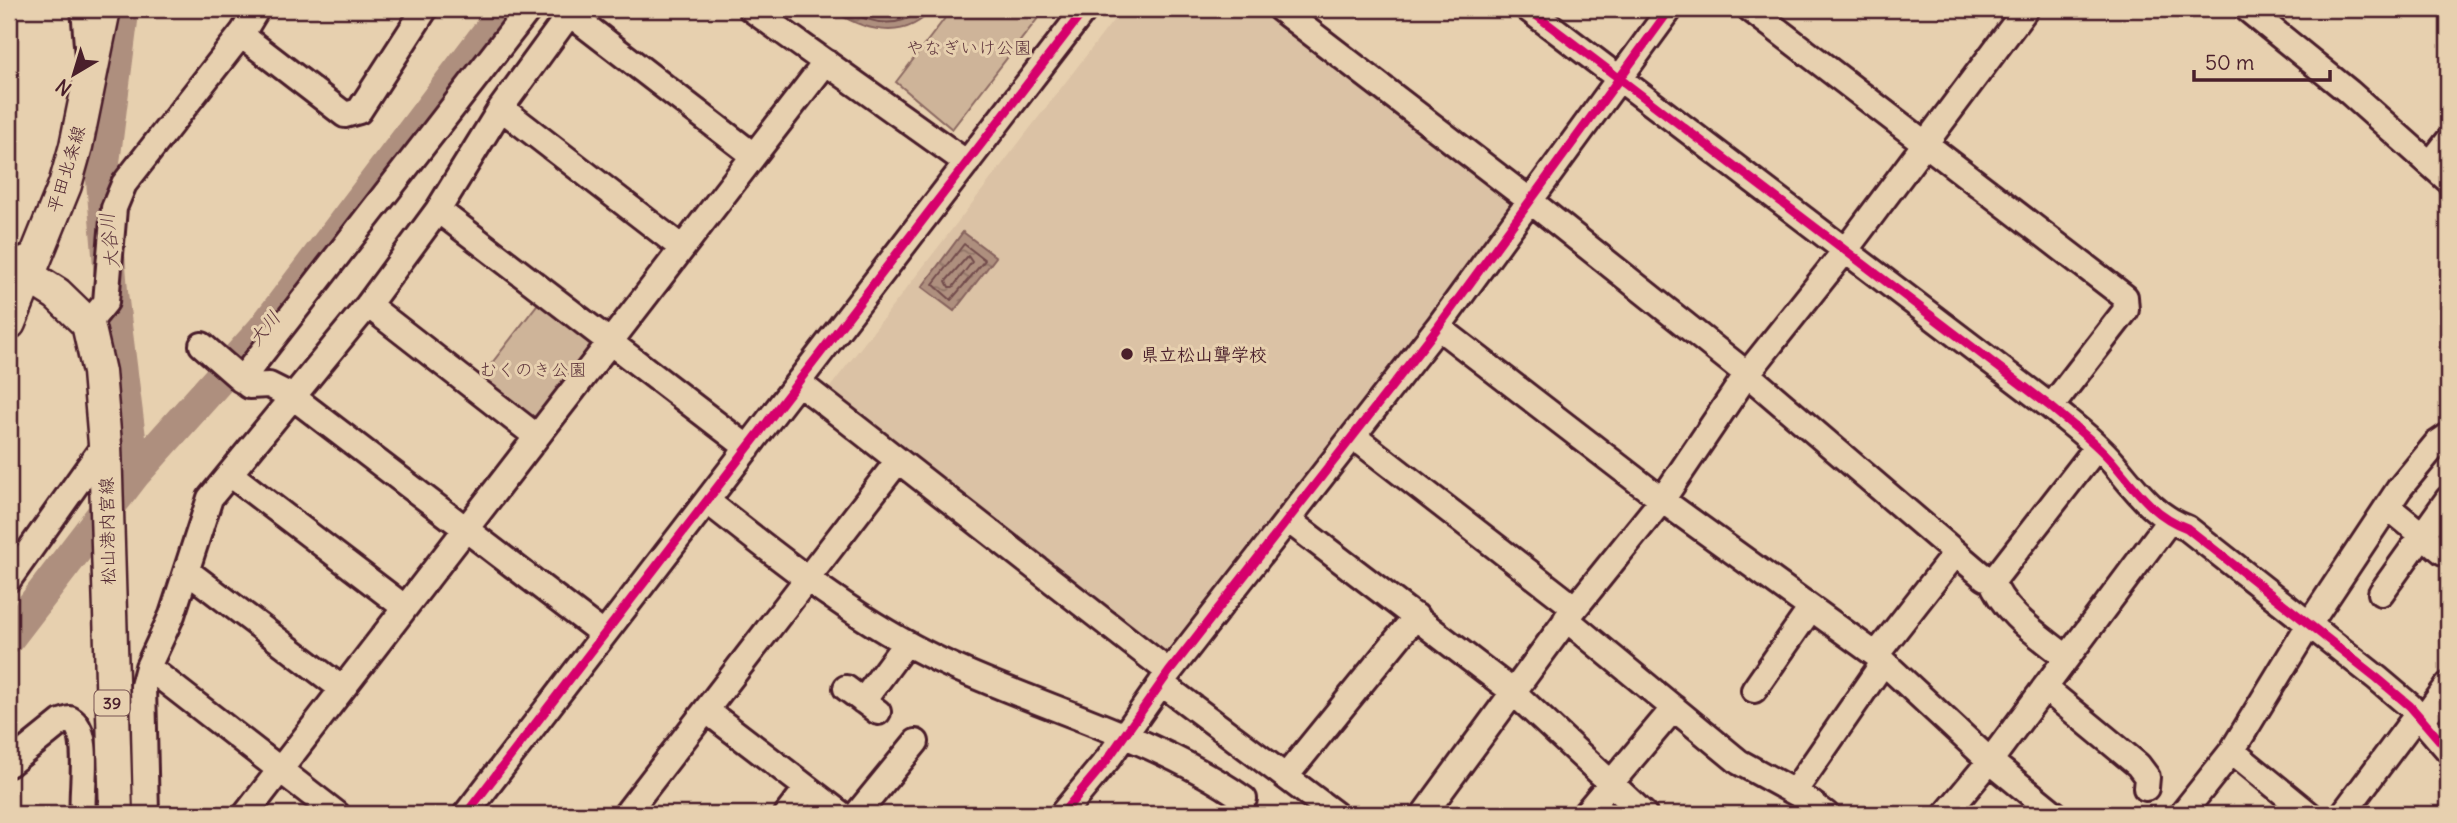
<svg xmlns="http://www.w3.org/2000/svg" width="2457" height="823" font-family="Delius,'Klee One',sans-serif">
  <defs>
    <pattern id="water-ripples" width="26" height="14" patternUnits="userSpaceOnUse" patternTransform="scale(1.75)"><rect width="26" height="14" fill="#ae8f7e"/><path d="M2 4q2-2 4 0t4 0M15 11q2-2 4 0t4 0" fill="none" stroke="#907467"/></pattern>
  </defs>
  <rect width="100%" height="100%" fill="#e7d0af"/>
  <filter id="ink" filterUnits="userSpaceOnUse"><feTurbulence type="fractalNoise" baseFrequency=".0143" numOctaves="2"/><feDisplacementMap in="SourceGraphic" scale="14" xChannelSelector="R" yChannelSelector="G"/><feConvolveMatrix kernelMatrix="1 2 1 2 8 2 1 2 1" color-interpolation-filters="sRGB"/></filter>
  <g filter="url(#ink)">
    <path fill="#dbc2a5" d="M1122 9H1267L1509 196 1510 202 1427 317 1165 652 1157 653 828 390Z"/>
    <path fill="#ceb499" stroke="#8c6a62" stroke-width="2" d="M952 9H1045L952 129 896 82Z
      M540 301 591 342V352L541 417 527 419 478 381Z"/>
    <path fill="url(#water-ripples)" stroke="#86625d" stroke-width="2" d="M831 9H932C905 43 861 30 831 9Z
      M963 232 996 257 954 311 922 287Z"/>
    <g fill="none" stroke-linecap="round" stroke-linejoin="round">
      <path stroke="#724c4c" stroke-width="2" d="M844 9C870 24 898 30 923 9
        M964 244 985 260 951 300 933 284Z
        M968 256 972 262 953 287H949L946 281Z"/>
      <path stroke="#ae8f7e" stroke-width="33" d="M123 9 102 174 112 297 134 474
        M9 637 134 474 263 330 506 9"/>
      <defs>
        <path id="minor" d="M84 9 88 57
          M257 9 243 32 249 41 345 115 359 111 425 9
          M751 9 967 163
          M1280 9 1529 200 1747 374 1985 578 1996 577 2097 447
          M1528 9 2051 407C2072 425 2097 443 2115 465 2137 491 2154 516 2187 528L2377 678 2410 706 2448 750
          M1750 9 2125 297 2126 310 2051 407
          M2247 9 2349 92 2448 180
          M570 14 753 155
          M501 108 682 248
          M2431 163 2448 141
          M438 210 748 448
          M9 264 39 254
          M368 305 536 436
          M88 324 106 302 114 208 124 184 243 32
          M1438 327 1662 500 1876 655 1990 761 2055 814
          M202 345 249 386 269 385 293 397 603 634
          M241 380 529 9
          M798 382 1169 672
          M1353 436 1575 608
          M230 474 404 607
          M707 501C781 559 853 619 939 660 1040 708 1152 735 1244 799L1233 814
          M2388 507 2443 552
          M1288 520 1512 691 1644 814
          M187 571 341 688
          M9 579 105 444
          M1991 579C2003 613 2040 636 2067 658
          M2381 593 2448 499
          M1566 619 1739 762 1803 797 1826 814
          M1876 655 1955 554
          M148 667 337 814
          M1161 683 1335 814
          M846 688 878 712
          M2045 688 2138 765 2147 777 2146 788
          M1754 690 1811 608
          M863 701 906 643
          M707 711 841 814
          M2422 721 2448 685
          M2232 751 2309 814
          M9 764 61 722 70 719C93 732 80 789 83 814
          M1286 776 1416 616
          M1794 792 1883 663
          M146 814 143 686 148 667 172 615 210 498 368 305 438 210 501 108 573 9
          M246 814 826 62
          M466 814 1085 9
          M626 814 897 462
          M787 814 807 788
          M857 814 916 742
          M1062 814 1107 760 1169 672 1438 327 1670 9
          M1424 814 1575 608 1662 500 1747 374 1844 252 2026 9
          M1585 814 1674 708
          M1946 814 1990 761 2169 521
          M2182 814 2232 751 2310 623 2399 489 2436 444 2448 436
          M2343 814 2417 715"/>
        <path id="major" d="M30 277 57 294 88 324 99 372 105 444 116 814
          M9 323 65 185 76 146 104 9"/>
      </defs>
      <use href="#minor" stroke="#4a1f2b" stroke-width="30"/>
      <use href="#major" stroke="#4a1f2b" stroke-width="37"/>
      <use href="#minor" stroke="#e7d0af" stroke-width="24"/>
      <use href="#major" stroke="#e7d0af" stroke-width="32"/>
      <defs>
        <path id="cycleway" d="M1528 9 2051 407C2072 425 2097 443 2115 465 2137 491 2154 516 2187 528L2377 678 2410 706 2448 750
          M466 814 1085 9
          M1062 814 1107 760 1169 672 1438 327 1670 9"/>
      </defs>
      <use href="#cycleway" stroke="#e7d0af" stroke-width="13"/>
      <use href="#cycleway" stroke="#d6006c" stroke-width="9"/>
    </g>
  </g>
  <circle fill="#4a1f2b" stroke="#e7d0af" stroke-width="2.5" cx="1127" cy="354" r="7"/>
  <g text-anchor="middle" dominant-baseline="central" stroke-width="6" stroke-linejoin="round" paint-order="stroke">
    <rect fill="#e7d0af" stroke="#795453" stroke-width="2" x="94.5" y="690.5" width="35" height="25" rx="5"/>
    <g font-size="16" font-weight="bold" fill="#4a1f2b">
      <text x="112" y="703">39</text>
    </g>
    <g font-size="18" fill="#5e353c" stroke="#e7d0af">
      <text x="969" y="47">やなぎいけ公園</text>
      <text x="533" y="369">むくのき公園</text>
    </g>
    <g font-size="18" fill="#4a1f2b" stroke="#e7d0af">
      <text transform="translate(66 169) rotate(-73)">平田北条線</text>
      <text transform="translate(107 531) rotate(-91)">松山港内宮線</text>
    </g>
    <g font-size="18" font-weight="bold" fill="#4a1f2b" stroke="#e7d0af" text-anchor="start">
      <text x="1141" y="354">県立松山聾学校</text>
    </g>
    <g font-size="19" font-style="italic" fill="#5e353c" stroke="#e7d0af">
      <text transform="translate(109 241) rotate(-96)">大谷川</text>
      <text transform="translate(264 328) rotate(-51)">大川</text>
    </g>
  </g>
  <rect width="2457" height="823" fill="none" stroke="#e7d0af" stroke-width="35"/>
  <rect x="18" y="18" width="2422" height="788" fill="none" stroke="#4a1f2b" stroke-width="2.5" filter="url(#ink)"/>
  <g transform="translate(74 74) rotate(218)" stroke="#e7d0af" stroke-width="5" paint-order="stroke">
  <path d="M0-5L12 26L0 18L-12 26Z" fill="#4a1f2b"/>
  <text y="-10" font-size="19" font-weight="bold" text-anchor="middle" fill="#4a1f2b">N</text>
  </g>
  <path d="M2194 70v10h136v-10" fill="none" stroke="#4a1f2b" stroke-width="3.5"/>
  <text x="2205" y="70" font-size="21" fill="#4a1f2b" stroke="#e7d0af" stroke-width="5" paint-order="stroke">50 m</text>
</svg>
